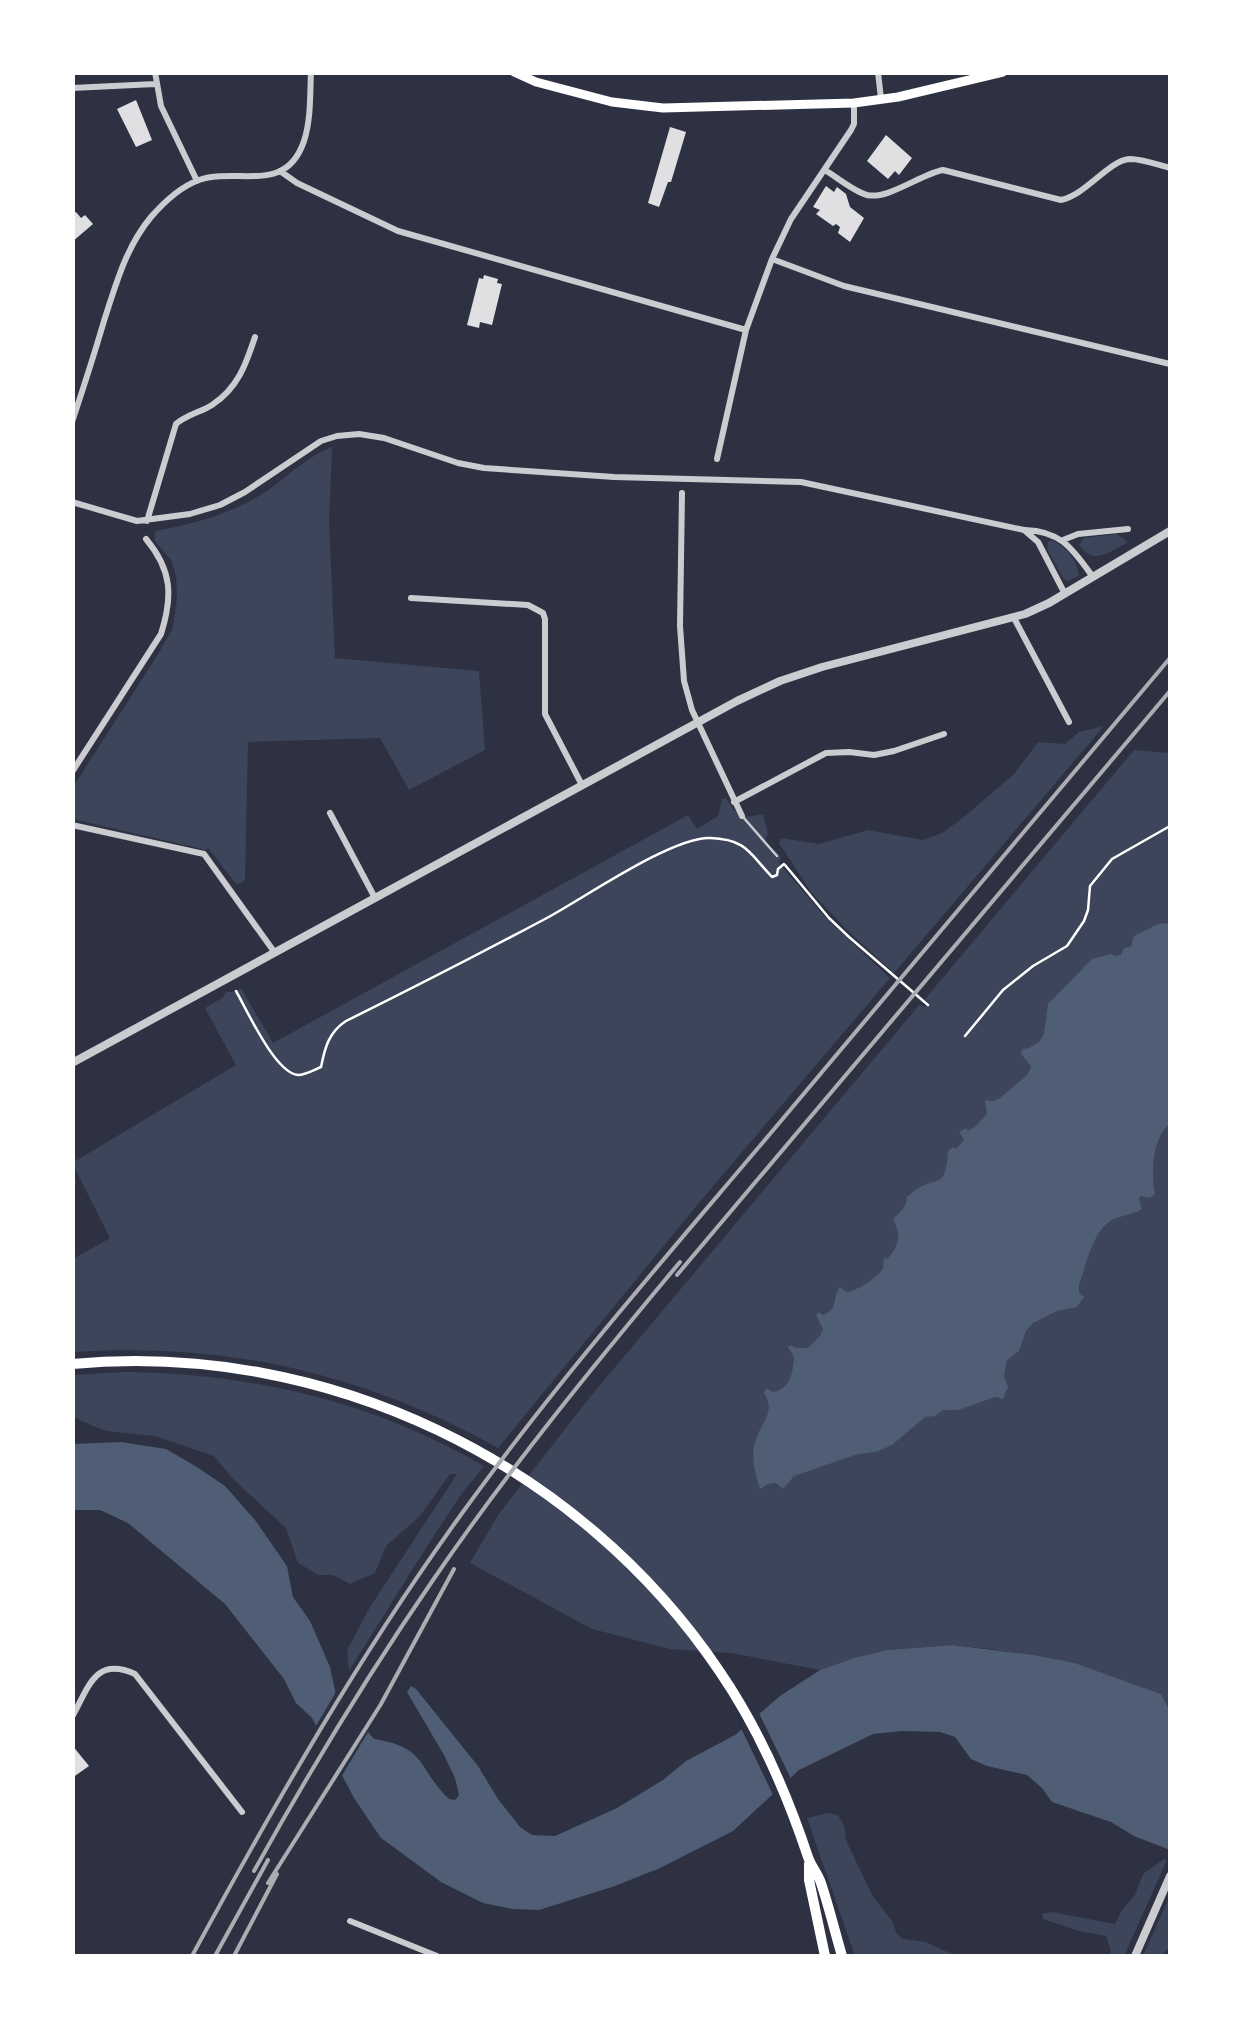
<svg xmlns="http://www.w3.org/2000/svg" width="1243" height="2029" font-family="'Noto Sans',sans-serif">
  <rect width="100%" height="100%" fill="#2d3142"/>
  <path fill="#3c4559" d="M332 447 329 522 335 658 479 671 485 750 409 790 380 738 248 742 245 880 237 885 208 848 206 850 73 819V787L155 659 173 628 177 597 176 576 171 560 155 541V531C195 524 233 513 267 491 288 476 308 456 332 447Z
    M1117 534 1128 542C1109 552 1094 566 1079 545L1084 538Z
    M1051 540C1065 546 1078 560 1079 576L1067 581 1063 578 1047 549 1048 542Z
    M1104 726 894 973 850 933 811 892 779 843 781 838 819 844 868 830 923 840 942 833 964 817 1014 774 1038 742 1065 744 1079 732Z
    M1134 750 1170 753V1711L1161 1694 1095 1670 1075 1663 990 1649 953 1645 887 1650 854 1658 820 1670 731 1653 670 1649 592 1629 470 1563 498 1515 590 1397 920 1004 925 1007 929 1003 925 999Z
    M726 798C738 818 742 819 763 814L768 833 764 843C769 849 776 849 781 857L779 863 828 920 890 978 703 1198 498 1448C363 1373 227 1342 73 1352V1259L110 1238 72 1163 236 1065 205 1008 222 998 226 992H234L241 988 273 1043 688 815 697 829 718 816 722 799Z
    M125 1372C251 1373 374 1402 484 1466L460 1496 424 1551 349 1671 347 1650 370 1607 457 1474H450L420 1516 386 1546 375 1573 350 1584 333 1575H318L298 1563 286 1528 233 1479 214 1456 155 1436 106 1431 81 1421 73 1415V1375Z
    M827 1813 838 1815 844 1825 846 1840 872 1895 892 1921 897 1934 903 1939 926 1942 954 1955 971 1956H855L807 1818Z
    M1164 1859 1167 1860 1124 1956H1110L1111 1952 1106 1936 1079 1931 1043 1919 1042 1914 1052 1912 1115 1924 1122 1910 1135 1895 1143 1874Z
    M1170 1895V1946L1162 1956H1143Z"/>
  <path fill="#4f5d75" d="M1170 923V1124C1152 1136 1151 1174 1155 1194L1150 1198 1141 1196 1139 1199 1142 1209C1133 1215 1122 1215 1112 1220 1092 1232 1087 1264 1079 1284V1293L1084 1297 1077 1307 1057 1311 1033 1323 1026 1331 1019 1351 1007 1360 1004 1376 1008 1387 1003 1399 995 1397 958 1410H943L935 1416 925 1417 892 1445 876 1452 858 1454 794 1476 783 1489 776 1483 768 1484 760 1489C755 1473 750 1456 756 1439 762 1421 776 1412 764 1393L766 1388 773 1392C790 1389 793 1373 794 1357L788 1347 791 1345 795 1348H808L820 1336 823 1329 816 1315 819 1312 823 1315C839 1310 832 1296 840 1287L846 1292C860 1290 874 1279 883 1269L884 1257 887 1259C899 1247 902 1234 893 1220 896 1215 901 1212 904 1207 912 1194 900 1202 913 1192 938 1173 945 1193 948 1151L953 1147 956 1149 964 1140 959 1132 966 1128 968 1131 975 1127 987 1114 985 1100 993 1101 1000 1098 1028 1074 1031 1066 1021 1054 1022 1049 1029 1048 1039 1042 1044 1034 1048 1004 1092 959 1111 954 1115 956 1121 955 1124 948 1131 947 1134 936 1158 924Z
    M121 1442 166 1449 197 1467 225 1486 255 1520 287 1566 293 1597 310 1621 330 1667 336 1695 374 1739C427 1747 417 1768 449 1799L455 1800 459 1795 455 1778 444 1755 407 1692 411 1686 416 1689 478 1766 498 1799 520 1827 532 1835 555 1836 617 1808 663 1780 686 1761 735 1735 780 1696 820 1670 854 1658 887 1650 953 1645 1033 1655 1075 1663 1161 1694 1170 1711V1850L1134 1836 1111 1822 1052 1802 1042 1788 1027 1775 987 1766 971 1759 955 1737 940 1732 902 1731 873 1734 799 1770 733 1831 660 1868 615 1886 539 1910 512 1909 483 1903 441 1882 381 1838 354 1798 312 1718 296 1703 284 1679 225 1604 128 1523 100 1510H73L72 1444Z"/>
  <path fill="#2d3142" d="M339 1687 340 1693 371 1727 340 1779 313 1731Z
    M757 1709 793 1783 775 1799 739 1724Z"/>
  <path fill="#e0e0e3" d="M136 100 152 140 136 147 117 109Z
    M670 127 686 132 671 182H668L659 207 648 203Z
    M886 135 912 158 899 175 895 171 888 179 867 161Z
    M826 186 834 192 837 187 846 194 850 207 864 218 850 242 838 233 840 227 836 224 833 226 816 214 820 210 813 207Z
    M76 212 81 218 85 215 93 224 72 242V215Z
    M484 275 498 279 497 283 502 284 492 325 480 322 479 328 467 325 479 278 483 279Z
    M72 1745 89 1766 72 1778Z"/>
  <g fill="none" stroke-linecap="round" stroke-linejoin="round">
    <path stroke="#fff" stroke-width="2.5" d="M785 865 829 918 849 937 928 1005
      M236 991C247 1010 275 1073 298 1075 305 1075 314 1070 321 1067 325 1047 329 1032 346 1021 413 988 479 954 545 919 583 899 671 837 710 838 747 839 750 854 772 877L777 875 778 869 784 864
      M965 1036 1003 990 1033 966 1067 946 1084 921 1088 910 1090 886 1112 859 1170 826"/>
    <path stroke="#caccd0" stroke-width="2.5" d="M743 817 777 856"/>
    <path stroke="#caccd0" stroke-width="6" d="M155 72 161 106 197 181
      M878 72 881 99
      M72 88 155 84
      M825 170C838 178 853 191 867 195 888 200 921 174 943 170L1061 200C1086 195 1109 160 1130 159 1143 159 1158 165 1170 168
      M280 171 297 183 398 231 746 330
      M772 259 844 286 1170 364
      M72 422C83 389 94 355 104 321 116 284 126 247 151 217 164 202 180 187 199 180 238 167 286 195 304 141 311 120 310 94 311 72
      M717 459 746 330 772 259 791 219 851 130 854 124V103
      M682 493 680 626 684 681 692 710 742 816
      M72 502 137 521 190 514 220 505 245 492 321 441 337 436 359 434 384 438 458 463 484 468 614 477 801 482 1024 530 1038 542 1065 594
      M147 521 176 424C186 415 201 412 212 405 238 388 246 364 255 337
      M1025 530C1062 531 1073 550 1093 577
      M1063 540 1078 534 1128 529
      M411 598 528 605 543 613 545 619V714L582 785
      M1014 618 1069 722
      M72 772 161 634C173 596 172 570 146 539
      M734 802 826 753 849 752 874 755 894 751 944 734
      M330 813 375 898
      M72 825 204 854 275 953
      M72 1717C89 1687 95 1656 135 1674L242 1812
      M350 1921 437 1956"/>
    <path stroke="#caccd0" stroke-width="8" d="M72 1063 737 701 780 681 822 667 1025 614 1049 603 1170 531
      M1135 1956 1170 1876"/>
    <path stroke="#fff" stroke-width="9" d="M514 72 536 82 612 102 663 108 854 103 898 97 1003 72"/>
    <path stroke="#fff" stroke-width="10" d="M72 1364C325 1340 579 1462 720 1672 759 1729 786 1791 808 1857 811 1866 818 1874 821 1883 829 1907 835 1932 842 1956
      M809 1864V1880L825 1956"/>
    <path stroke="#abadb3" stroke-width="4" d="M677 1275 1170 691
      M254 1871C309 1772 369 1673 433 1580 509 1469 594 1365 680 1262
      M268 1883 381 1704 454 1569
      M192 1956C274 1805 359 1656 460 1516 557 1381 667 1256 775 1128 907 972 1038 814 1170 658
      M215 1956 268 1860
      M234 1956 277 1874"/>
  </g>
  <rect width="1243" height="2029" fill="none" stroke="#ffffff" stroke-width="150"/>
</svg>
